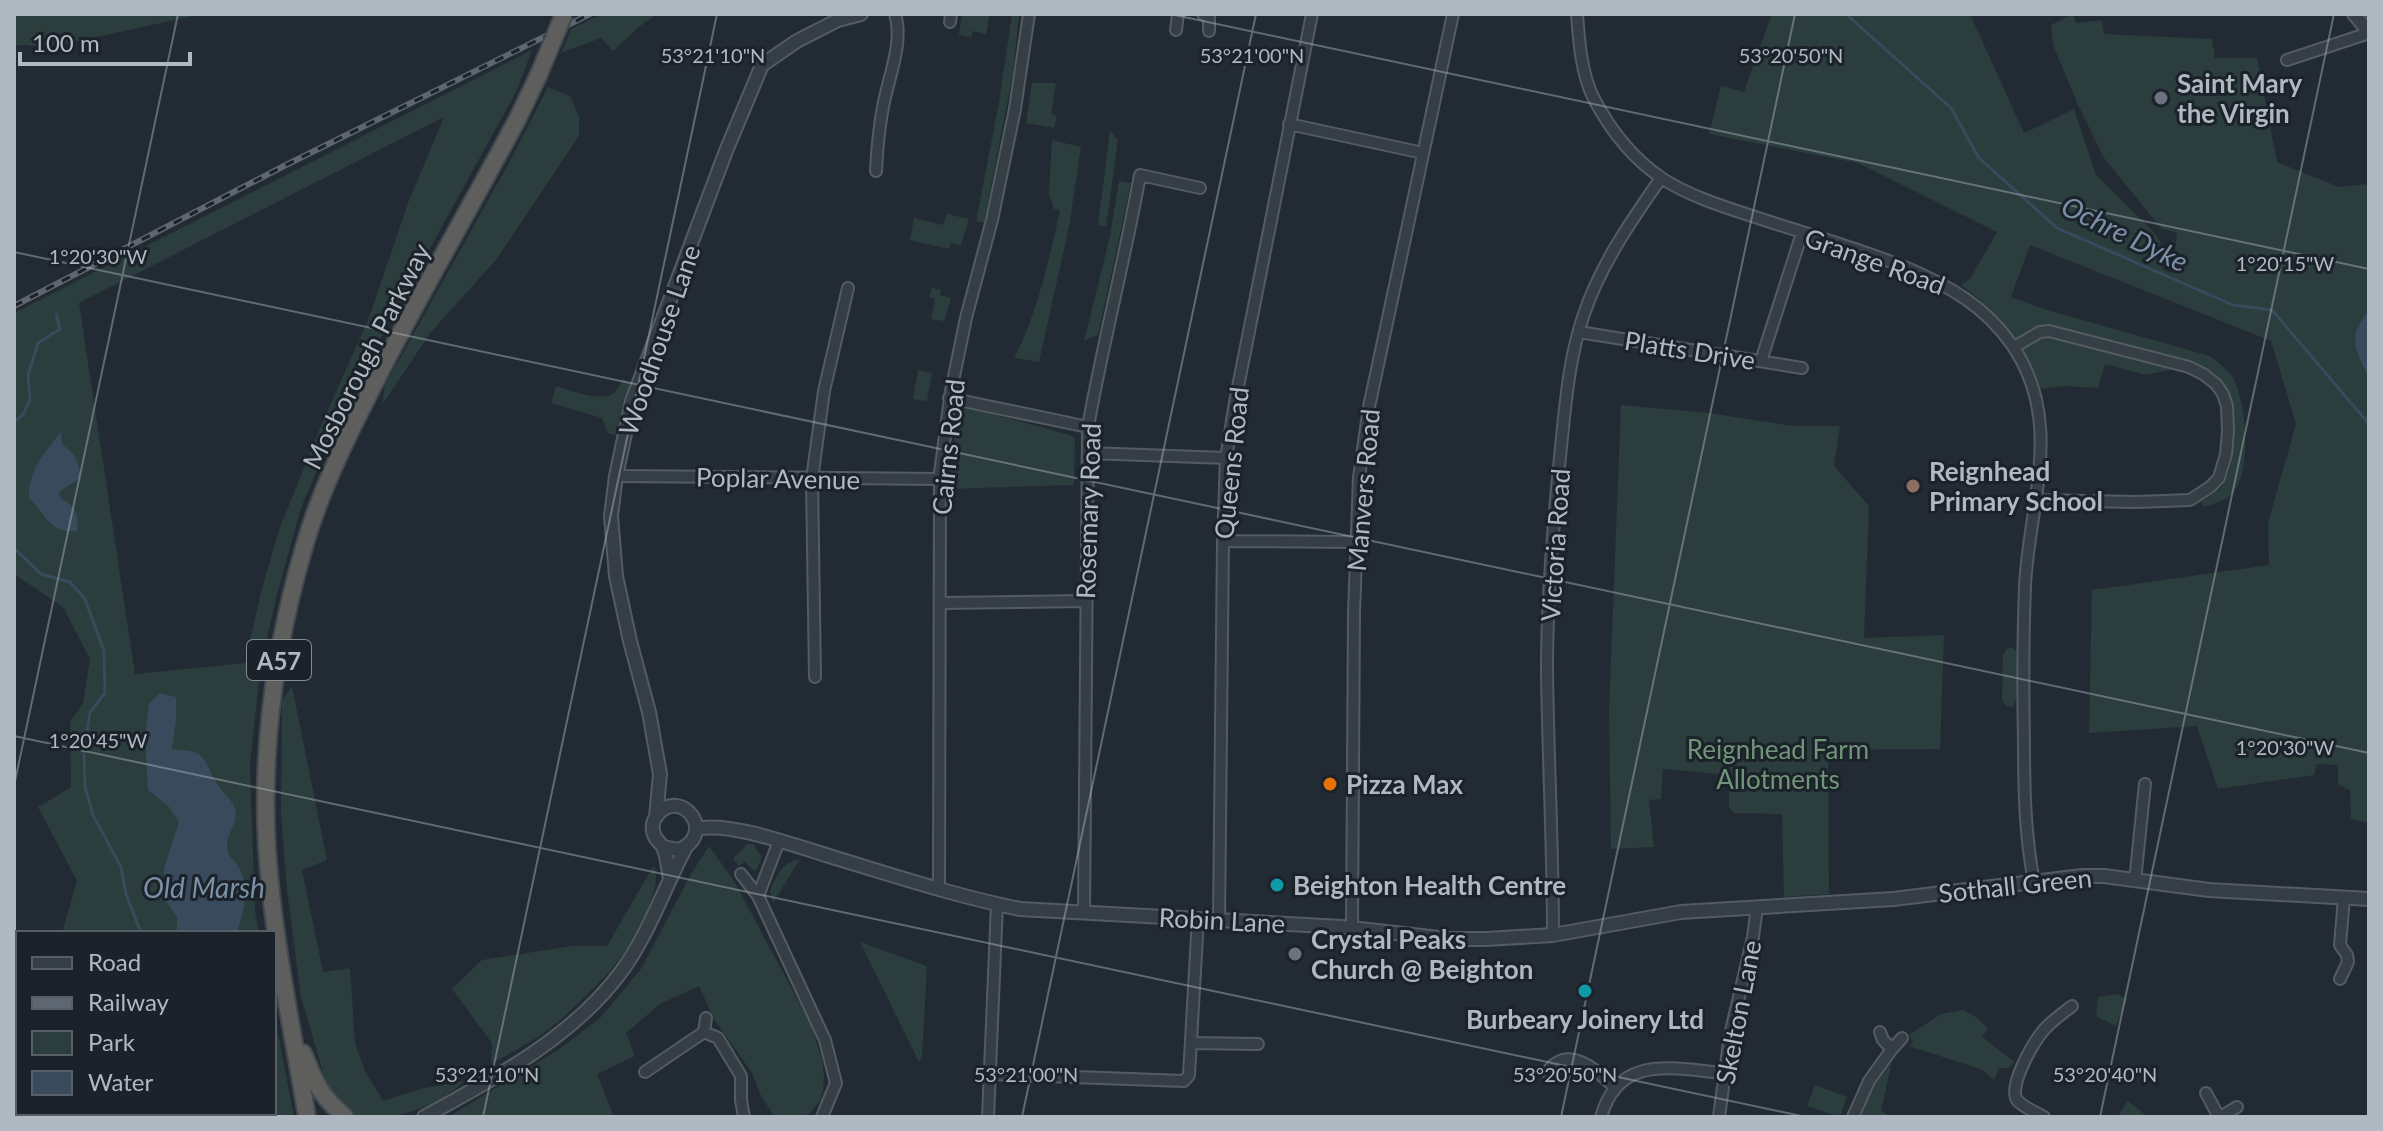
<svg xmlns="http://www.w3.org/2000/svg" width="2383" height="1131" font-family="Lato,sans-serif">
  <rect width="100%" height="100%" fill="#222b34"/>
  <path fill="#2b3d3c" fill-rule="evenodd" d="M14 14H202L56 46 14 45Z
    M602 14H657L640 26 613 51 601 38 561 53 571 29Z
    M962 14H990L986 34 973 31 971 37 959 35Z
    M1012 14H1019L1013 73 984 223 976 221 999 103Z
    M1772 14H1970L2024 133 2074 109 2096 175 2150 228 2160 241 2163 270 2173 273 2177 233 2161 228 2104 158 2079 107 2053 45 2051 25 2073 14 2076 23 2102 20 2104 34 2212 39 2215 58H2257L2277 162 2339 187 2369 184V823L2351 819 2350 790 2338 785V765L2317 764 2314 775 2218 789 2197 726 2089 733 2092 590 2269 565 2268 523 2296 424 2271 341 2030 245 2011 297 2044 309 2210 356C2219 363 2227 369 2233 378 2247 402 2252 473 2232 494 2224 501 2213 504 2203 507L2201 502C2209 496 2220 490 2225 482 2234 466 2236 418 2231 401 2229 392 2222 381 2215 374 2204 365 2187 363 2174 359L2170 370 2146 375 2105 364 2098 388 2065 386 2040 389C2020 343 2002 315 1961 285L1970 279 1997 232 1858 163 1709 134 1721 86 1744 92Z
    M532 50 517 90 371 356 331 438 301 508 278 591 261 662 250 765 255 911 259 933H62L77 881 38 807 71 787 70 722 83 703 90 659 63 607 14 574 16 336H14V313ZM444 117 408 203 369 318 323 421 280 527 262 588 245 663 135 674 79 303Z
    M1032 83H1056L1051 114 1057 116 1054 128 1026 123Z
    M548 87 570 96 579 116V136L496 260 431 332 382 405 385 385 511 159Z
    M1110 131 1118 140 1106 226 1098 225Z
    M1052 140 1081 147 1069 227 1039 362 1014 358C1038 312 1048 262 1060 211L1054 209 1049 193Z
    M1119 181 1131 183 1098 335 1084 341 1110 236Z
    M947 214 969 219 961 245 951 243 949 249 910 240 914 218 943 225Z
    M932 288 941 290 940 295 951 298 944 321 931 319 935 299 929 297Z
    M918 370 932 373 927 401 913 399Z
    M622 379 631 382 625 396 616 435 608 433 602 418 551 403 556 386C569 390 606 404 616 391 619 388 620 383 622 379Z
    M1621 405 1709 413 1793 426H1840L1834 466 1869 506 1864 638 1944 635 1940 749 1828 750 1829 894 1784 897 1782 814 1734 813 1729 807V775L1663 769 1661 799 1649 800 1654 847 1611 849 1609 711Z
    M971 408 1073 436 1075 440 1074 485 947 489 958 414 964 409Z
    M2011 647 2017 652V698L2013 707 2006 706 2002 699 2003 655 2006 650Z
    M292 686 327 860 302 870 323 972 350 968 355 1044 365 1071 383 1101 420 1089 464 1081C447 1099 419 1111 395 1116 383 1119 368 1117 355 1117L329 1093 301 997 287 890 281 814 282 701Z
    M747 844H753L762 857 757 869 754 871 745 862 739 866 733 859Z
    M709 846 734 881 810 1023 822 1059 824 1076 823 1092 820 1101 809 1114 802 1117H775L762 1098 752 1073 714 1019 699 986 660 1004 626 1033 635 1056 597 1074 614 1117 560 1115 448 1117 558 1050 600 1018 641 969 691 874Z
    M800 859 773 903 770 891C777 875 782 862 800 859Z
    M654 865C664 889 634 939 619 960 604 980 564 1018 544 1033 527 1045 508 1054 491 1064L492 1043 452 989 482 960 571 946H607Z
    M860 942 927 966 922 1058 919 1062Z
    M2117 994 2127 999 2116 1026 2096 1016 2098 997Z
    M1963 1010 1976 1017 1988 1028 1982 1037 2015 1062 2008 1068H1999L1994 1080 1983 1070 1909 1046 1913 1042 1909 1035 1941 1014Z
    M274 1012 294 1117H167L164 1113H274Z
    M14 1036 18 1042V1113H68L71 1117H14Z
    M1892 1062 1881 1110 1890 1117H1861L1874 1086Z
    M1815 1085 1847 1097 1840 1117 1807 1106Z
    M2128 1101 2148 1117H2117Z"/>
  <path fill="#394a5c" d="M2369 309V377C2362 363 2352 349 2356 332 2358 325 2365 316 2369 309Z
    M61 432 62 444C75 455 80 461 80 478L59 492 61 499C76 506 79 514 77 531 50 534 46 515 29 498 28 471 44 453 61 432Z
    M159 693 176 697V719L172 749C179 750 191 750 197 753 208 760 210 774 217 784 222 792 233 800 235 809 239 823 227 832 227 845 226 855 234 859 238 866 251 887 243 912 237 933H177V916L164 899V868L179 822 169 807 148 790 145 739 149 704Z"/>
  <g fill="none" stroke-linecap="round" stroke-linejoin="round">
    <path stroke="#394a5c" stroke-width="3" d="M1846 14 1951 108 1979 158 2057 228 2233 305 2272 310 2369 424
      M14 422 23 415 30 399 28 375 38 343 60 329 56 314
      M14 548 41 574 70 582 85 599 104 651 105 693 90 712 84 751 85 787 93 815 121 867 126 894 141 933
      M210 1113 212 1117"/>
    <defs>
      <path id="minor" d="M1203 14 1209 17V31
        M1577 14C1579 41 1581 72 1593 97 1609 128 1633 159 1663 179 1688 195 1718 205 1746 214 1799 232 1855 247 1907 268 1949 286 1985 306 2012 345 2065 422 2029 503 2025 586 2023 638 2023 691 2024 743 2024 790 2025 835 2034 882
        M950 22 951 14
        M1176 30 1178 14
        M2287 60 2369 33
        M1289 124 1423 153
        M876 171C877 150 879 128 883 107 888 78 904 43 895 14
        M1579 332 1802 368
        M2014 347 2040 332 2049 331 2189 367 2203 374 2216 384 2223 394 2227 406 2228 431 2226 454 2219 478 2210 487 2190 500 2136 502 2037 500
        M1761 361 1802 233
        M949 398 1088 427
        M1088 453 1226 458
        M616 476 940 479
        M1223 541 1356 542
        M940 603 1085 601
        M815 677 812 479 824 391 848 288
        M741 874 758 896 825 1040 836 1083 822 1117
        M2135 881 2145 784
        M939 889 940 473 951 391 966 318 992 220 1015 109 1029 14
        M758 896 779 841
        M1084 913 1088 427C1103 342 1125 259 1140 175L1200 188
        M1219 920 1223 541 1226 458 1235 402 1312 14
        M1352 927 1354 612 1359 477 1369 407 1453 14
        M1553 935C1553 846 1548 758 1547 669 1547 599 1553 527 1560 457 1565 410 1568 360 1584 314 1601 264 1631 221 1661 178
        M2340 979 2348 962 2347 955 2340 945 2344 898
        M704 1032 706 1018
        M1880 1032 1883 1040 1892 1049 1902 1038
        M1192 1043 1258 1044
        M645 1072 704 1032 718 1038 741 1076V1100L744 1117
        M1547 1072C1568 1044 1596 1069 1614 1087
        M992 1074 1184 1081 1189 1075 1198 919
        M2206 1093 2219 1117
        M988 1117 997 904
        M1601 1117C1619 1053 1673 1069 1725 1073
        M1719 1117 1730 1035 1753 937 1757 907
        M1853 1117 1869 1081 1892 1049
        M2044 1117C2036 1112 2022 1107 2017 1100 2008 1086 2033 1043 2043 1031 2051 1021 2062 1014 2072 1006
        M2220 1117 2237 1107"/>
      <path id="tertiary" d="M2354 14 2369 32
        M656 817 660 774 649 712 630 641 616 576 611 516 616 476 632 401 726 151 762 65 797 41 838 20 861 14
        M696 829C729 821 796 846 829 856 892 875 955 896 1020 909L1342 927 1448 939H1486L1553 935 1681 912 1893 899 2082 876H2104L2209 890 2369 899
        M663 847 679 850C718 833 681 787 658 814 654 818 652 825 653 831 654 839 659 841 663 847 667 855 668 869 670 878
        M424 1117C494 1079 573 1037 621 972 649 934 664 888 686 847"/>
      <path id="trunk" d="M303 1053C317 1085 318 1093 345 1117
        M307 1117C292 1028 273 939 267 848 261 746 276 642 305 544 322 486 350 431 377 378 422 290 472 205 518 118"/>
    </defs>
    <use href="#minor" stroke="#535b63" stroke-width="14"/>
    <use href="#tertiary" stroke="#535b63" stroke-width="16"/>
    <use href="#trunk" stroke="#404850" stroke-width="20"/>
    <use href="#minor" stroke="#353d45" stroke-width="10"/>
    <use href="#tertiary" stroke="#353d45" stroke-width="12"/>
    <use href="#trunk" stroke="#5e5e5c" stroke-width="16"/>
    <defs>
      <path id="rail" d="M14 306 282 167 590 14"/>
    </defs>
    <use href="#rail" stroke="#5d6671" stroke-width="6"/>
    <use href="#rail" stroke="#1b222a" stroke-width="3" stroke-dasharray="9" stroke-linecap="butt"/>
    <defs>
      <path id="trunk-bridge" d="M518 118 539 74 564 14"/>
    </defs>
    <use href="#trunk-bridge" stroke="#404850" stroke-width="20" stroke-linecap="butt"/>
    <use href="#trunk-bridge" stroke="#5e5e5c" stroke-width="16"/>
  </g>
  <path fill="none" stroke="#b0b8c2" stroke-width="2" stroke-opacity="0.45" d="M1170 14 2369 269M14 252 2369 753M14 736 1806 1117M14 786 178 14M483 1117 717 14M1022 1117 1256 14M1561 1117 1795 14M2100 1117 2334 14"/>
  <g fill="#6b7280" stroke="#1b222a" stroke-width="3">
    <circle cx="2161" cy="98" r="8"/>
    <circle cx="1295" cy="954" r="8"/>
  </g>
  <circle fill="#8d6e63" stroke="#1b222a" stroke-width="3" cx="1913" cy="486" r="8"/>
  <circle fill="#e8710a" stroke="#1b222a" stroke-width="3" cx="1330" cy="784" r="8"/>
  <g fill="#0f9aa8" stroke="#1b222a" stroke-width="3">
    <circle cx="1277" cy="885" r="8"/>
    <circle cx="1585" cy="991" r="8"/>
  </g>
  <g text-anchor="middle" dominant-baseline="central" stroke-width="6" stroke-linejoin="round" paint-order="stroke">
    <rect fill="#1b222a" stroke="#838b94" stroke-width="2" x="247" y="640" width="64" height="40" rx="6"/>
    <g font-size="24" font-weight="bold" fill="#b0b8c2">
      <text x="279" y="660">A57</text>
    </g>
    <g font-size="26" font-weight="bold" fill="#b0b8c2" stroke="#1b222a" text-anchor="start">
      <text x="2177" y="83">Saint Mary<tspan x="2177" dy="30">the Virgin</tspan></text>
      <text x="1929" y="471">Reignhead<tspan x="1929" dy="30">Primary School</tspan></text>
      <text x="1346" y="784">Pizza Max</text>
      <text x="1293" y="885">Beighton Health Centre</text>
      <text x="1311" y="939">Crystal Peaks<tspan x="1311" dy="30">Church @ Beighton</tspan></text>
      <text x="1585" y="1019" text-anchor="middle">Burbeary Joinery Ltd</text>
    </g>
    <g font-size="26" fill="#b0b8c2" stroke="#1b222a">
      <text transform="translate(1875 261) rotate(20)">Grange Road</text>
      <text transform="translate(659 340) rotate(-71)">Woodhouse Lane</text>
      <text transform="translate(1690 350) rotate(9)">Platts Drive</text>
      <text transform="translate(366 356) rotate(-63)">Mosborough Parkway</text>
      <text transform="translate(948 447) rotate(-84)">Cairns Road</text>
      <text transform="translate(1231 463) rotate(-84)">Queens Road</text>
      <text transform="translate(778 478) rotate(1)">Poplar Avenue</text>
      <text transform="translate(1363 490) rotate(-85)">Manvers Road</text>
      <text transform="translate(1088 511) rotate(-88)">Rosemary Road</text>
      <text transform="translate(1555 545) rotate(-86)">Victoria Road</text>
      <text transform="translate(2015 885) rotate(-6)">Sothall Green</text>
      <text transform="translate(1222 920) rotate(3)">Robin Lane</text>
      <text transform="translate(1738 1012) rotate(-79)">Skelton Lane</text>
    </g>
    <g font-size="26" fill="#719578" stroke="#1b222a">
      <text x="1778" y="749">Reignhead Farm<tspan x="1778" dy="30">Allotments</tspan></text>
    </g>
    <g font-size="28" font-style="italic" fill="#7b90a7" stroke="#1b222a">
      <text transform="translate(2125 233) rotate(26)">Ochre Dyke</text>
      <text x="204" y="887">Old Marsh</text>
    </g>
  </g>
  <g font-size="20" text-anchor="middle" fill="#b0b8c2" stroke="#1b222a" stroke-width="6" stroke-linejoin="round" paint-order="stroke">
    <text x="713" y="63">53°21'10"N</text>
    <text x="1252" y="63">53°21'00"N</text>
    <text x="1791" y="63">53°20'50"N</text>
    <text x="98" y="264">1°20'30"W</text>
    <text x="2285" y="271">1°20'15"W</text>
    <text x="98" y="748">1°20'45"W</text>
    <text x="2285" y="755">1°20'30"W</text>
    <text x="487" y="1082">53°21'10"N</text>
    <text x="1026" y="1082">53°21'00"N</text>
    <text x="1565" y="1082">53°20'50"N</text>
    <text x="2105" y="1082">53°20'40"N</text>
  </g>
  <rect width="2383" height="1131" fill="none" stroke="#b0b8c2" stroke-width="32"/>
  <rect x="16" y="931" width="260" height="184" fill="#1b222a" stroke="#575e67" stroke-width="2"/>
  <rect x="32" y="957" width="40" height="12" fill="#353d45" stroke="#575e67" stroke-width="2"/>
  <text x="88" y="971" font-size="24" fill="#b0b8c2">Road</text>
  <rect x="32" y="997" width="40" height="12" fill="#5d6671" stroke="#575e67" stroke-width="2"/>
  <text x="88" y="1011" font-size="24" fill="#b0b8c2">Railway</text>
  <rect x="32" y="1031" width="40" height="24" fill="#2b3d3c" stroke="#575e67" stroke-width="2"/>
  <text x="88" y="1051" font-size="24" fill="#b0b8c2">Park</text>
  <rect x="32" y="1071" width="40" height="24" fill="#394a5c" stroke="#575e67" stroke-width="2"/>
  <text x="88" y="1091" font-size="24" fill="#b0b8c2">Water</text>
  <path d="M20 52v12h170v-12" fill="none" stroke="#b0b8c2" stroke-width="4"/>
  <text x="32" y="52" font-size="24" fill="#b0b8c2" stroke="#1b222a" stroke-width="6" paint-order="stroke">100 m</text>
</svg>
